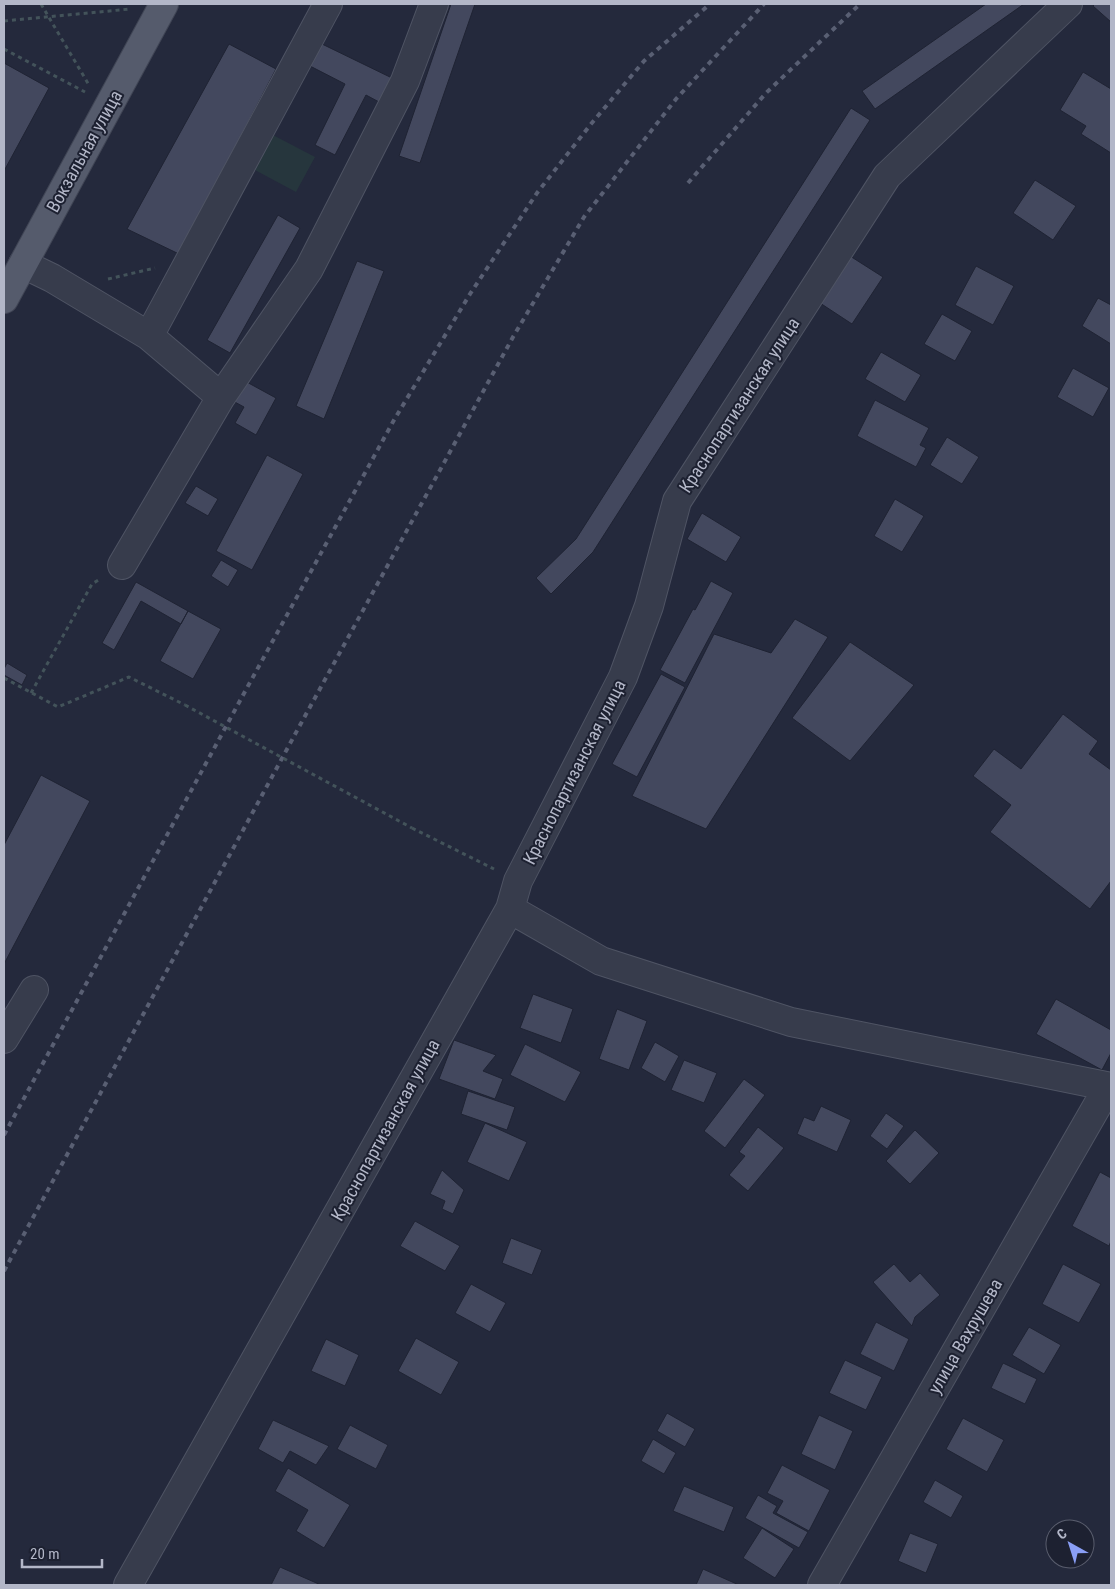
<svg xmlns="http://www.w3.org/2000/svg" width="1115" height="1589" font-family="'Roboto Condensed',sans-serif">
  <rect width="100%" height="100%" fill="#24293c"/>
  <path fill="#26363d" d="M271 134 315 157 296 192 251 168Z"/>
  <path fill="#43485e" stroke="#1f2333" d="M451 4H475L420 163 399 156Z
    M986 4H1024L875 109 862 91Z
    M1095 4H1111V22L1093 6Z
    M229 44 276 69 179 254 127 229Z
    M322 44 392 78 379 102 366 95 335 155 315 145 345 84 310 66Z
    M4 63 49 88 4 171Z
    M1083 72 1111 89V153L1081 134 1086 126 1060 110Z
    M851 108 870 120 593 552 551 594 536 578 576 539Z
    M1035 180 1076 206 1053 240 1013 213Z
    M278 215 300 228 230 353 207 340Z
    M850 256 883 277 852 324 820 303Z
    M357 261 384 271 324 419 296 406Z
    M976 266 1014 286 993 325 955 305Z
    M1098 298 1111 305V344L1082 326Z
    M942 314 972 331 955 361 924 344Z
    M881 352 921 375 905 402 865 379Z
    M1073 368 1109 388 1093 417 1057 397Z
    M243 380 276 398 256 435 235 423 244 407 231 400Z
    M875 400 929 428 920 445 926 448 916 467 857 436Z
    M947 437 979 457 962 484 930 465Z
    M267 455 303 474 252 570 216 551Z
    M196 486 218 499 208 516 185 503Z
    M895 499 924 516 902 552 874 536Z
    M702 513 741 537 726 562 687 539Z
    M221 560 238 570 228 587 211 576Z
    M711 581 733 593 685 683 660 670 693 609 695 610Z
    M136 582 188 611 181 624 141 601 114 650 102 643Z
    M188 611 221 629 193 679 160 661Z
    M795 619 828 637 706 829 632 796 714 634 771 653Z
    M850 642 914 685 850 761 792 718Z
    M7 663 27 675 22 685 4 675V669Z
    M661 674 685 687 637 777 612 764Z
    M1063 714 1098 741 1089 754 1111 770V881L1090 909 990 832 1011 805 973 776 994 749 1021 769Z
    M41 775 90 801 4 964V845Z
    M533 994 573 1009 561 1043 520 1028Z
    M1056 999 1111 1030V1053L1102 1070 1036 1034Z
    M617 1009 647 1021 629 1070 599 1059Z
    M454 1040 496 1055 483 1071 503 1079 495 1099 439 1079Z
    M655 1042 679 1056 665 1082 641 1068Z
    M525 1044 581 1072 565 1102 510 1075Z
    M684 1060 717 1073 704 1103 671 1090Z
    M744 1079 765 1095 725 1148 704 1131Z
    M468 1091 515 1107 507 1130 461 1114Z
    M821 1106 851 1120 837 1152 797 1134 804 1117 814 1121Z
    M886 1113 904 1126 887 1149 870 1136Z
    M485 1123 527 1142 509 1181 467 1162Z
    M758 1127 784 1148 748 1191 729 1175 745 1156 739 1152Z
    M915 1130 939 1153 910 1184 886 1161Z
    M442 1170 464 1190 453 1214 442 1209 445 1201 430 1194Z
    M1100 1172 1111 1178V1241L1109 1246 1072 1226Z
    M415 1221 460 1246 445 1271 400 1246Z
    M511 1238 542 1250 532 1275 502 1263Z
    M894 1264 910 1282 920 1273 940 1295 915 1317 912 1326 873 1282Z
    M1063 1264 1101 1284 1079 1323 1042 1304Z
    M471 1284 506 1303 490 1332 455 1313Z
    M876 1322 909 1339 894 1371 860 1354Z
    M1029 1327 1061 1345 1044 1374 1012 1355Z
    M416 1338 459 1362 441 1395 398 1371Z
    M326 1339 359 1355 345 1386 311 1371Z
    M845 1360 882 1377 866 1410 829 1393Z
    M1003 1363 1037 1379 1025 1404 991 1388Z
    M667 1413 695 1429 685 1447 657 1431Z
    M819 1415 853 1431 835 1470 801 1454Z
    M963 1418 1004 1440 987 1472 946 1449Z
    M273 1420 329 1446 316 1465 290 1451 283 1463 258 1449Z
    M350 1425 388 1445 376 1469 337 1449Z
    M653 1439 676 1453 664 1474 641 1461Z
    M782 1465 830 1490 809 1531 776 1513 783 1501 767 1493Z
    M288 1468 350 1505 324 1548 296 1531 308 1510 275 1491Z
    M935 1480 963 1496 951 1518 923 1502Z
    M684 1486 734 1507 724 1532 673 1511Z
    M758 1495 777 1506 773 1513 808 1532 799 1548 745 1518Z
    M762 1528 794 1549 775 1578 743 1558Z
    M910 1533 938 1544 926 1573 898 1561Z
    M280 1567 321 1585H271Z
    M703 1569 739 1585H696Z"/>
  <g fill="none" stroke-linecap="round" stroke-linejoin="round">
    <defs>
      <path id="minor" d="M23 264 52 278 149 336 328 4
        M221 397 309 269 405 81 434 4
        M122 565 221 397 149 336
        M510 909 601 961 791 1022 1111 1087
        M4 1039 34 990
        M128 1585 510 909 518 881 623 677 649 606 677 501 887 176 1068 4
        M822 1585 1108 1087"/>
      <path id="major" d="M4 299 164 4"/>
    </defs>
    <use href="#minor" stroke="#4f5464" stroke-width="30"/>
    <use href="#major" stroke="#404555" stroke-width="30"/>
    <path stroke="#43535a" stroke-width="3" stroke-dasharray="4 4" stroke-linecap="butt" d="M41 4 89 85
      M4 21 130 9
      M4 49 85 92
      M108 279 155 268
      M4 678 58 707 129 677 185 705
      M31 693 92 584 100 579
      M412 828 494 869"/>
    <use href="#minor" stroke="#373c4c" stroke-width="28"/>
    <use href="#major" stroke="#555b6c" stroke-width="28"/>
    <path stroke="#595f73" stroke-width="4" stroke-dasharray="5 5" stroke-linecap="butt" d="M688 183 766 93 860 4
      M4 1135 242 697 394 420 470 294 537 193 591 124 644 61 710 4
      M4 1271 299 727 513 337 584 217 676 99 764 4"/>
    <path stroke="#43535a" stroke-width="3" stroke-dasharray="4 4" stroke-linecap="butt" d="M185 705 412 828"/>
  </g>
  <g text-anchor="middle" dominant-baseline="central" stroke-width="4" stroke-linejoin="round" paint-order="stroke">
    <g font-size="18" fill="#b3b7c8" stroke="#1d2131">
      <text transform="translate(84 151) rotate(-61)">Вокзальная улица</text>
      <text transform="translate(739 405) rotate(-57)">Краснопартизанская улица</text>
      <text transform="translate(574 772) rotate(-63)">Краснопартизанская улица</text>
      <text transform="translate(385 1130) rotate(-61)">Краснопартизанская улица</text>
      <text transform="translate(965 1336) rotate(-60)">улица Вахрушева</text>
    </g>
  </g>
  <rect width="1115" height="1589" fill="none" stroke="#b3b7c8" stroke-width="10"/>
  <g transform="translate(1070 1544) rotate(321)"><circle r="24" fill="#1d2131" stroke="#595d6d"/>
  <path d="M0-4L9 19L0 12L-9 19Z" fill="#8a9ff6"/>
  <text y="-8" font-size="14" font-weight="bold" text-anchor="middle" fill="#b3b7c8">С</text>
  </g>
  <path d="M22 1559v8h80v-8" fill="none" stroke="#b3b7c8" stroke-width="2.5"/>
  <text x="30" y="1559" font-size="15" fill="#b3b7c8" stroke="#1d2131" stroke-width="4" paint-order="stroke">20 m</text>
</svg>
